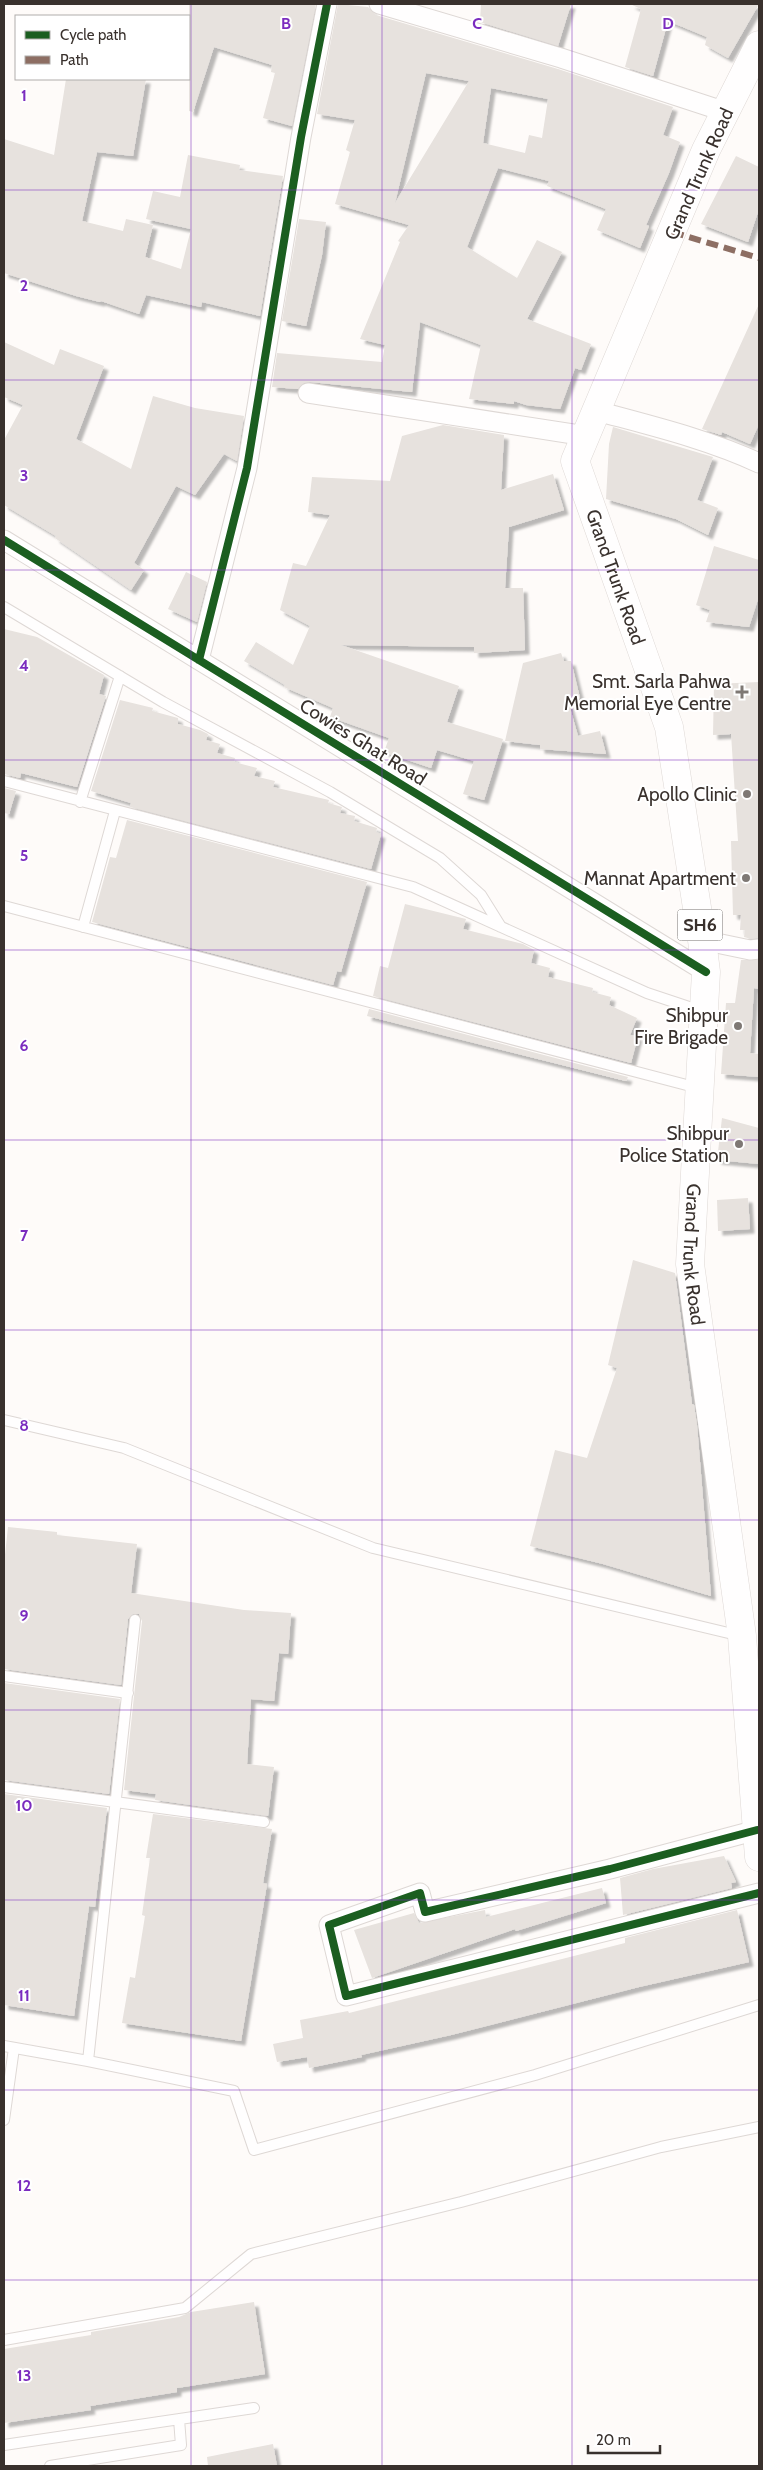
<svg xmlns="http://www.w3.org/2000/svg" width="763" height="2470" font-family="Cabin,sans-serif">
  <defs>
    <filter id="shadow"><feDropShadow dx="4.5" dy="4.5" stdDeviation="1" flood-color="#0004"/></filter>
  </defs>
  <rect width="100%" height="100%" fill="#fefbf9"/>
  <path fill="#e7e2de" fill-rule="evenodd" filter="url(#shadow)" d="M189 4H316L292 126 263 118 275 73 271 72 272 65 214 47 193 112 189 111Z
    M338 4 368 7 376 15 558 69 673 107 663 135 680 142 669 173 646 225 649 226 640 248 597 230 606 209 547 186 549 181 498 168 467 247 517 278 537 240 562 252 527 319 591 344 581 370 575 368 560 409 526 405 514 401V404L469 399 481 345 420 322 412 392 310 382 304 383 298 389 272 387 277 353 382 362 385 345 360 339 400 242 398 241 409 225 335 204 350 152 346 150 355 120 317 114ZM426 73 469 81 395 203ZM491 88 548 99 542 138 529 135 525 153 483 143Z
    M481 4H571L558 46 480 22Z
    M630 4H759L728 58 705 45 707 37 668 21 653 76 625 67 641 9Z
    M66 79H146L133 156 97 152 82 221 123 231 126 219 153 225 145 257 181 269 191 229 146 219 153 191 180 197 188 155 240 165 239 170 283 176 260 316 202 302 201 307 146 295 139 314 101 301 100 302 76 296 4 273V139L54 155Z
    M736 156 759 167V209L748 242 701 224Z
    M299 219 326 222 322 255 306 326 282 321Z
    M759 304V424L750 444 722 432 721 435 702 429Z
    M4 342 54 365 60 349 104 366 76 439 131 469 153 396 195 408 244 416 237 461 224 454 195 495 176 486 134 563 144 570 131 590 55 538 56 536 4 505V440L23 405 4 397Z
    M443 425 504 435 501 490 553 474 564 510 509 527 505 588H523L525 650 474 653V647L341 645 459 686 447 722 503 739 484 800 463 794 474 761 437 750 431 768 384 752 389 738 330 717 333 708 284 687 285 685 244 661 256 642 293 665 310 626 280 610 293 563 306 566 330 515 308 512 312 477 390 481 402 436Z
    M613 427 713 457 697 500 718 508 708 535 676 519 606 499 609 444Z
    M714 546 759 560V596L749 627 706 622 710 610 696 605Z
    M186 572 207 582 197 622 168 609Z
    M4 629 37 637 104 675 99 694 106 696 77 787 21 773 20 778 4 774Z
    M561 653 564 661H571L580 698 568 701 578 736 600 731 606 754 540 749V745L505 741 523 663Z
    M759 682V938L751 939 744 937 745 930H740L741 915H733L731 841H738L731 734 713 735 714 684Z
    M120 700 153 708 152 711 178 718V724L200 730 208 734 206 740 220 744 217 753 235 758 234 762 257 768 254 776 275 781 273 787 329 800 328 803 342 807 340 813 355 816 354 821 377 828 376 832 381 834 371 869 130 807 131 803 91 791Z
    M4 788 16 791 9 814 4 813Z
    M127 820 367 882 341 972 337 971 333 985 92 922 110 857 116 858Z
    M405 904 466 919 463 929 523 944 534 950 531 963 550 968 548 977 593 988 592 992 611 997 609 1005 637 1018 630 1035 638 1036 631 1063 373 996 380 966 388 968Z
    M741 960H759V989L754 988 750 1053 759 1054V1077L721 1074 726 1003H735Z
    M369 1009 628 1077 626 1081 367 1016Z
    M722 1118 759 1128V1164L717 1160Z
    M748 1198 750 1229 718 1231 717 1200Z
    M633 1260 675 1273 692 1404 694 1405 697 1425 711 1596 603 1564 530 1546 555 1450 587 1458 617 1368 608 1365Z
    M8 1527 57 1532V1535L137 1544 131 1593 244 1610 291 1613 288 1654 279 1653 274 1701 251 1699 247 1764 274 1767 268 1816 155 1800 156 1794 124 1790 142 1621 139 1614H133L128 1619 121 1685 4 1669V1564Z
    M4 1683 120 1699 109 1794 4 1780Z
    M4 1794 107 1808 95 1907 89 1906 74 2016 4 2005Z
    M153 1814 272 1829 263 1883 267 1884 241 2041 122 2023 130 1977 135 1978 145 1916 142 1915 150 1858H146Z
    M724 1856 736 1882 731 1883 732 1888 623 1915 620 1878 653 1869Z
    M602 1888 606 1903 516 1931 515 1929 372 1978 354 1930 414 1913 419 1923 485 1910 486 1917Z
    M737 1910 749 1962 639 1987 451 2035 361 2055 362 2057 309 2068 307 2057 277 2062 273 2044 303 2038 300 2020 348 2011 349 2013 625 1943V1938Z
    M254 2302 265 2374 177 2388V2392L90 2406 91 2410 4 2423V2349L91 2335V2332L179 2317 191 2312Z
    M273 2444 277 2466H208L207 2457Z"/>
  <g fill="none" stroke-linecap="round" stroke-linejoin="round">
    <defs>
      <path id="lane" d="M4 607 163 702 330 792 440 858 481 895 501 927
        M4 781 413 887 647 993 701 1011
        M80 802 120 676
        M4 906 698 1088
        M83 927 115 811
        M4 1420 124 1448 373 1548 741 1636
        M4 1676 128 1693
        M4 1787 264 1822
        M4 2046 88 2061 234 2091 254 2150 535 2075 759 2005
        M88 2061 135 1620
        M4 2120 14 2048
        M4 2340 185 2308 251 2254 461 2202 661 2147 759 2127
        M4 2445 254 2408
        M50 2466 181 2445 179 2419"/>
      <path id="street" d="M379 4 561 58 726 112
        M308 393 586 436
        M597 411C652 426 707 439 759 463
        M4 540 706 972
        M199 660 247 468 301 137 327 4
        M702 940 750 950 759 949
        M757 1830 610 1869 425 1912 420 1893 329 1925 346 1996 759 1893"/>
      <g id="primary">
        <path id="s1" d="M759 45 706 150 575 461 669 727 702 940 706 972 690 1264 742 1636 759 1857"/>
      </g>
    </defs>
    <use href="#lane" stroke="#ded8d5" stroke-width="12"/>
    <use href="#street" stroke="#ded8d5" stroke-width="21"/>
    <use href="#primary" stroke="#ded8d5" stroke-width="29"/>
    <use href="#lane" stroke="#fffefe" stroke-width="10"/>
    <use href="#street" stroke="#fffefe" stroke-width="19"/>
    <use href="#primary" stroke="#fffefe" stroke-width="28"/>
    <path stroke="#8d6e63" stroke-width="6" stroke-dasharray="12 6" stroke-linecap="butt" d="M672 232 759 258"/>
    <defs>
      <path id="cycleway" d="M4 540 706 972
        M199 660 247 468 301 137 327 4
        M757 1830 610 1869 425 1912 420 1893 329 1925 346 1996 759 1893"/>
    </defs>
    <use href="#cycleway" stroke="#fff" stroke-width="11"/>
    <use href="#cycleway" stroke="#1b5e20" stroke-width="8"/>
  </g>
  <path fill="none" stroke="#7b2cbf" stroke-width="1" stroke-opacity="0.55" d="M191 4V2466M382 4V2466M572 4V2466M4 190H759M4 380H759M4 570H759M4 760H759M4 950H759M4 1140H759M4 1330H759M4 1520H759M4 1710H759M4 1900H759M4 2090H759M4 2280H759"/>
  <g fill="#7e7874" stroke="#fff" stroke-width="2">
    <path d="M739.5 684.5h5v5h5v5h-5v5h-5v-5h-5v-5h5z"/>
    <circle cx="747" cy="794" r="5"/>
    <circle cx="746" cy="878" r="5"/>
    <circle cx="738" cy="1026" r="5"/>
    <circle cx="739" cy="1144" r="5"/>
  </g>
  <g text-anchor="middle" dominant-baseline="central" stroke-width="4" stroke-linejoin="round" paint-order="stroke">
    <rect fill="#fff" stroke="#746f6c" stroke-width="1" x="677.5" y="909.5" width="45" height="31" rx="4"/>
    <g font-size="18" font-weight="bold" fill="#39312d">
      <text x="700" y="925">SH6</text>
    </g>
    <g font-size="19" fill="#39312d" stroke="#fff">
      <text transform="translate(699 174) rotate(-66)">Grand Trunk Road</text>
      <text stroke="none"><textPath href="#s1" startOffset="578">Grand Trunk Road</textPath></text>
      <text transform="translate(363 742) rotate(32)">Cowies Ghat Road</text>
      <text stroke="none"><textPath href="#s1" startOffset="1268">Grand Trunk Road</textPath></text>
    </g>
    <g font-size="19" fill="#39312d" stroke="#fff" text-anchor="end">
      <text x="731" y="681">Smt. Sarla Pahwa<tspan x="731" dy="22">Memorial Eye Centre</tspan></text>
      <text x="737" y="794">Apollo Clinic</text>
      <text x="736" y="878">Mannat Apartment</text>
      <text x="728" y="1015">Shibpur<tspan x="728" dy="22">Fire Brigade</tspan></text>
      <text x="729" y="1133">Shibpur<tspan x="729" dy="22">Police Station</tspan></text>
    </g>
  </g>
  <g font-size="16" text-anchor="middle" font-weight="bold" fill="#7b2cbf" stroke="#fff" stroke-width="4" stroke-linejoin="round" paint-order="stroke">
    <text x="286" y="29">B</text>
    <text x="477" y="29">C</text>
    <text x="668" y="29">D</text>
    <text x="24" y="101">1</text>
    <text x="24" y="291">2</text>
    <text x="24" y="481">3</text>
    <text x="24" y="671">4</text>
    <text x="24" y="861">5</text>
    <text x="24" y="1051">6</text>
    <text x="24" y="1241">7</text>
    <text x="24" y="1431">8</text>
    <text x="24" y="1621">9</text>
    <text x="24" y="1811">10</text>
    <text x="24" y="2001">11</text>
    <text x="24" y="2191">12</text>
    <text x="24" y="2381">13</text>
  </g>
  <rect width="763" height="2470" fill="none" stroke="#39312d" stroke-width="10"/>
  <rect x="15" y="15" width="175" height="65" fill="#ffffff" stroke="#b0adab"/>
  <rect x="25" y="31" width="25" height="8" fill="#1b5e20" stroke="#b0adab"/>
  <text x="60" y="40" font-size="15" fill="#39312d">Cycle path</text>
  <rect x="25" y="56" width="25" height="8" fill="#8d6e63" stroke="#b0adab"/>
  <text x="60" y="65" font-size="15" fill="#39312d">Path</text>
  <path d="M588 2445v8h72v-8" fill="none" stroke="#39312d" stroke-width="2.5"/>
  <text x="596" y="2445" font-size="15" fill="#39312d" stroke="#ffffff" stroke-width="4" paint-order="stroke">20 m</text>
</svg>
